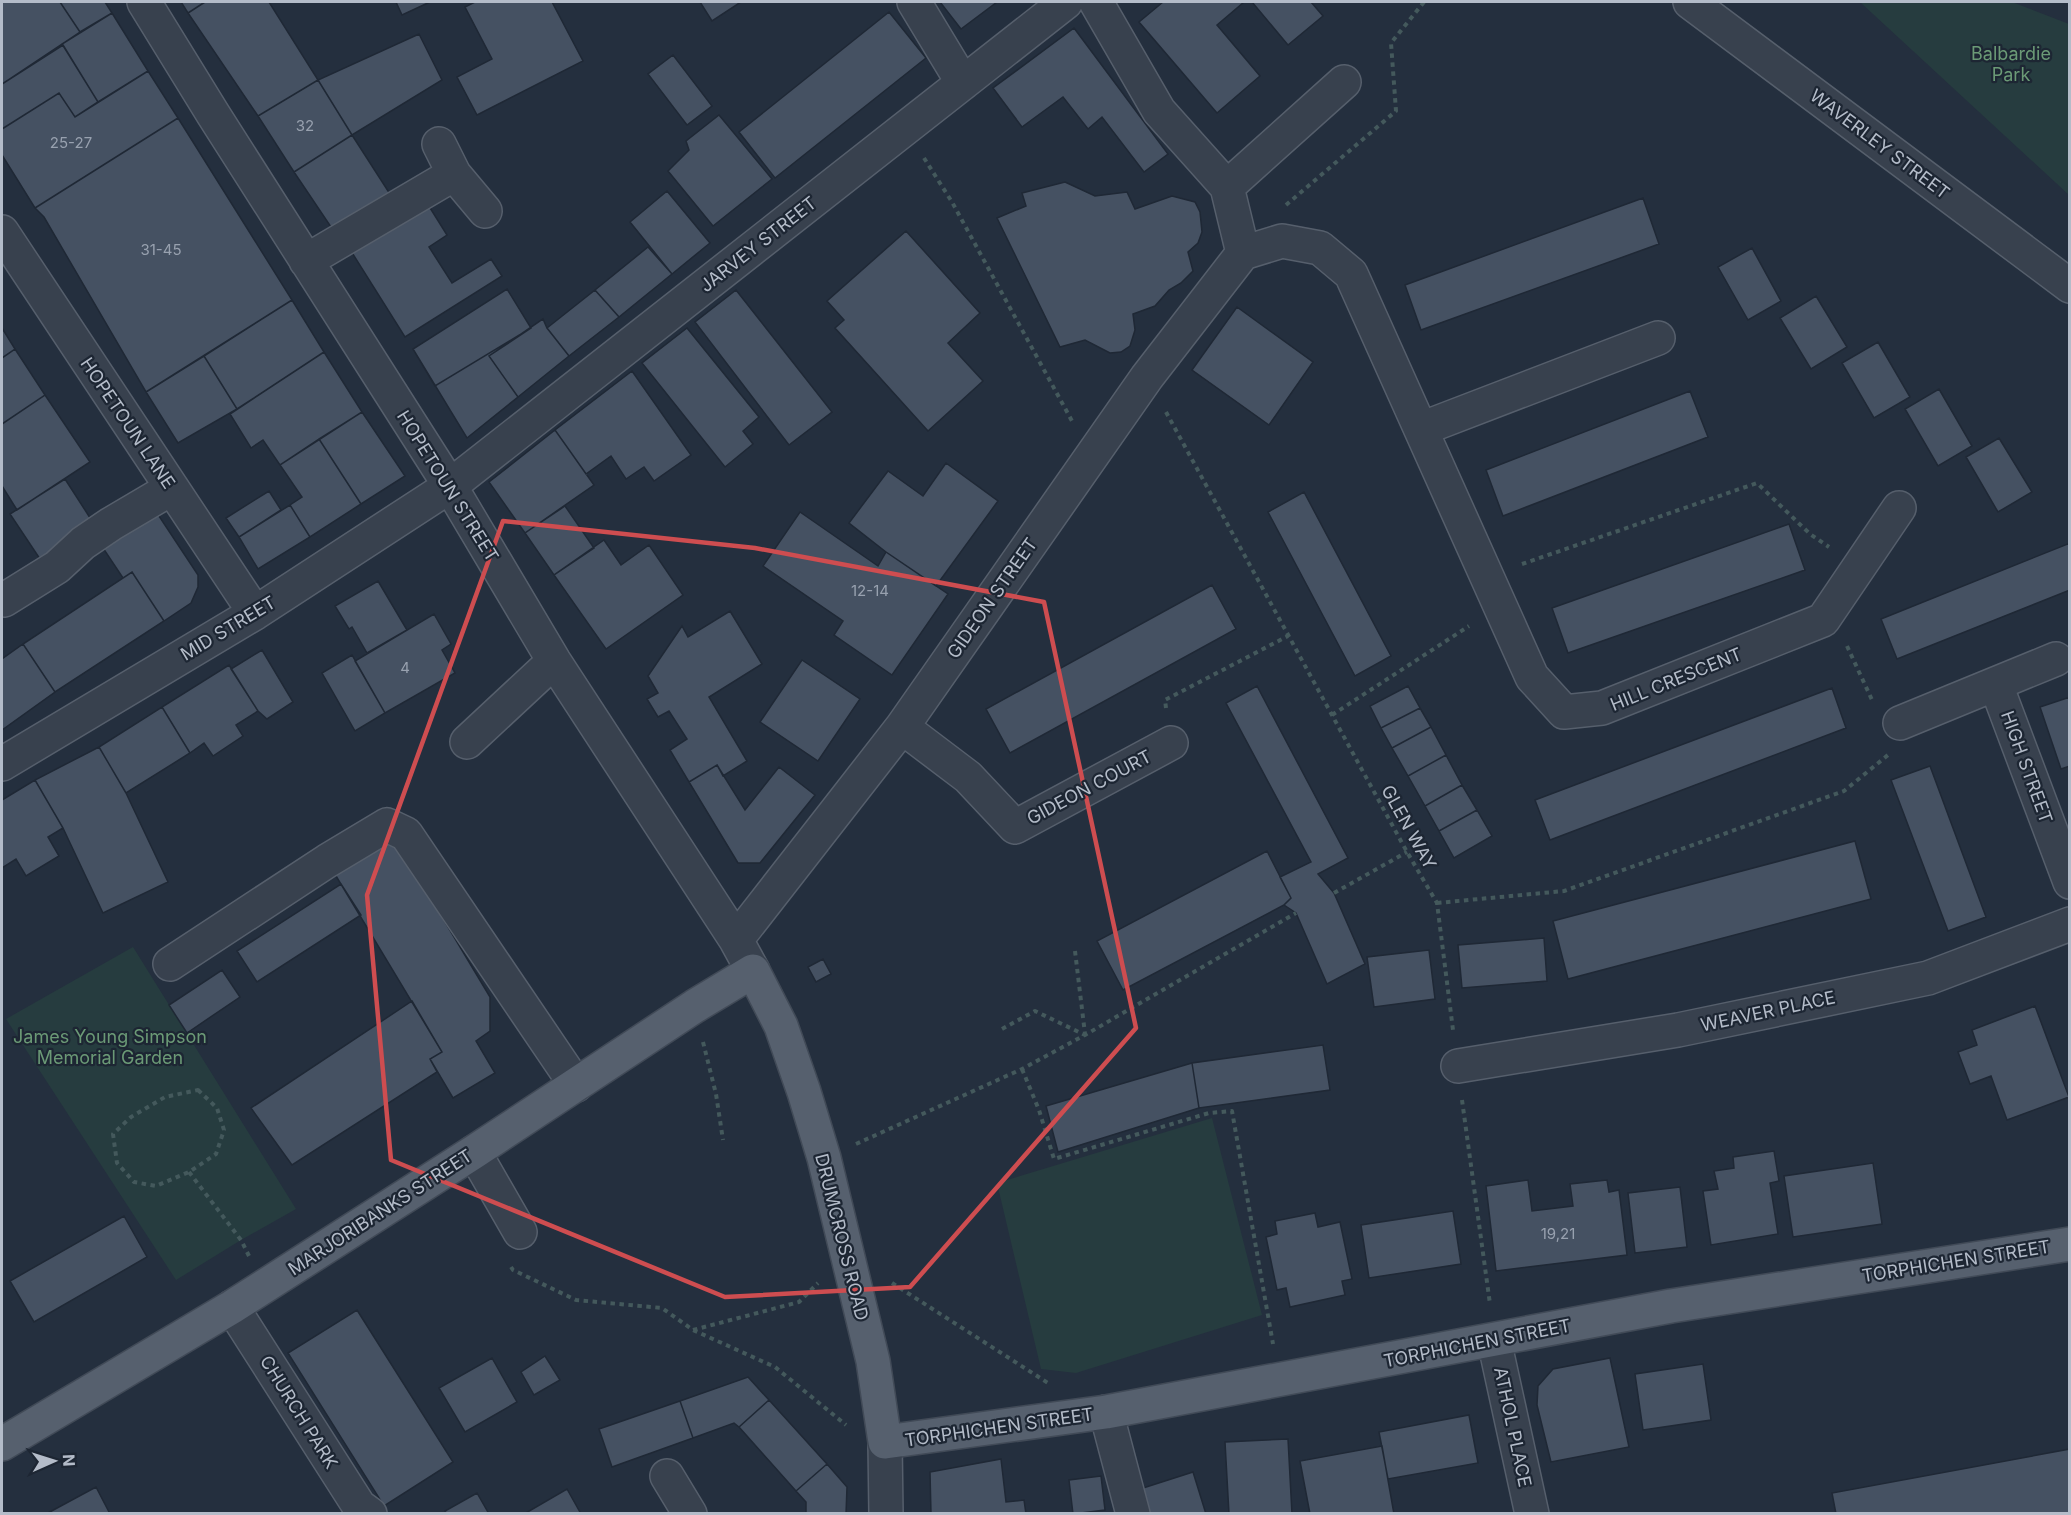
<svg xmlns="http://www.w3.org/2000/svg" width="2071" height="1515" font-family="Inter,sans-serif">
  <rect width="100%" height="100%" fill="#242f3e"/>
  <path fill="#263c3f" d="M1860 2H2012L2069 24V195Z
    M133 947 296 1209 241 1240 176 1280 6 1019Z
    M1212 1118 1262 1315 1076 1373 1041 1369 997 1183Z"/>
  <path fill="#455162" stroke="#1f2835" stroke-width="1.5" d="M2 2H60L80 32 2 84Z
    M60 2H105L112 13 80 32Z
    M181 2H205L188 13Z
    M205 2H269L318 80 258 116 188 13Z
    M396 2H430L402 15Z
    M475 2H552L583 61 477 115 457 77 492 59 465 7Z
    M700 2H741L712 21Z
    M940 2H997L961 29Z
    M1163 2H1244L1217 25 1260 76 1217 113 1139 22Z
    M1252 2H1311L1323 16 1288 45Z
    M889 12 926 58 775 178 739 132Z
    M112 13 148 71 98 102 62 44Z
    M1074 28 1168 154 1144 172 1102 117 1088 129 1063 97 1022 127 993 88Z
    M419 34 442 80 352 135 318 80Z
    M63 45 98 102 75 117 59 93 2 129V84Z
    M673 55 712 106 687 125 648 74Z
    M148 71 178 118 35 208 2 155V129L59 93 75 117Z
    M318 80 352 135 294 172 258 116Z
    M719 115 772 179 713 226 668 171 689 150 686 141Z
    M178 118 292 300 146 392 44 217 35 208Z
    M352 135 390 194 333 230 294 172Z
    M1065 182 1095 196 1127 192 1135 209 1172 196 1195 202 1200 212 1202 232 1198 243 1188 252 1193 271 1181 283 1169 290 1155 306 1133 314 1135 330 1130 346 1121 352 1110 353 1085 340 1060 347 997 218 1026 206 1022 193Z
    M667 191 710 243 672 274 630 222Z
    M1643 198 1659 244 1421 330 1405 285Z
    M427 203 447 235 429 247 452 283 491 259 502 276 405 337 351 251Z
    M906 231 980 313 948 343 983 381 928 431 835 328 844 320 827 301Z
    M648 247 672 274 619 317 595 290Z
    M1752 248 1781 301 1748 320 1718 267Z
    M507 289 531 328 489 356 518 397 467 438 413 349Z
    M507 289 531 328 435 386 413 349Z
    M595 290 619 317 569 356 547 328Z
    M736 290 832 412 789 445 695 322Z
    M1816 296 1847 347 1811 369 1780 318Z
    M292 300 324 352 237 409 204 356Z
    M1237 307 1313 362 1269 425 1192 370Z
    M543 319 547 328 569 356 518 397 489 356Z
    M2 328 15 349 2 358Z
    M687 328 759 417 743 431 753 444 725 467 642 363Z
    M1878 342 1910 397 1874 418 1842 363Z
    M15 349 45 395 2 424V358Z
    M324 352 362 412 280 465 263 440 251 448 230 414Z
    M204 356 237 409 178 443 146 392Z
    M632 371 691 455 654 481 644 467 626 479 611 456 586 474 555 430Z
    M1939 389 1972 446 1938 466 1905 409Z
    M1690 391 1708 437 1503 516 1486 470Z
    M45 395 90 462 17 510 2 486V424Z
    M362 412 405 476 361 504 319 439Z
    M555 430 594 485 525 533 489 482Z
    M1999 438 2032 492 1998 512 1966 457Z
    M319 439 361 504 310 537 290 505 302 497 280 465Z
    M946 463 998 501 936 586 886 552 849 523 888 471 923 496Z
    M65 479 94 524 40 559 10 514Z
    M269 491 281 510 239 537 226 518Z
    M1304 492 1391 656 1355 676 1268 512Z
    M151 504 198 575V587L191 603 164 621 132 572 123 578 97 539Z
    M290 505 310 537 258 569 239 537Z
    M565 506 594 548 554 575 525 533Z
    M800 512 878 566 886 552 948 594 892 675 834 635 843 621 763 566Z
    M1789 524 1805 570 1568 653 1552 608Z
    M604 540 621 565 649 545 683 595 606 649 554 575Z
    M2070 543V590L1897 659 1881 619Z
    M132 572 164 621 55 692 23 644Z
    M378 581 407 630 367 653 352 627 349 629 335 606Z
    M1212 585 1236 629 1010 753 986 709Z
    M730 611 762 664 709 697 747 761 723 776 717 765 689 782 670 750 687 739 669 711 658 717 647 699 658 693 648 676 682 626 688 637Z
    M434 614 451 644 442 650 455 673 385 713 355 661Z
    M23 644 55 692 2 730V659Z
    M262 650 293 702 267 719 258 711 231 669Z
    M352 655 385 713 355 731 322 673Z
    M802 660 860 699 818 761 760 722Z
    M229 665 258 711 236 725 243 736 213 756 204 743 190 753 162 707Z
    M1257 686 1348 858 1318 874 1334 893 1365 964 1327 984 1296 913 1284 905 1291 898 1280 877 1311 862 1226 703Z
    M1408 686 1420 708 1381 728 1370 706Z
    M1832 688 1846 728 1550 840 1535 800Z
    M2070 697V766L2061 769 2040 707Z
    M162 707 190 753 126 793 99 747Z
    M1420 708 1431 727 1392 748 1381 728Z
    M1431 727 1446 755 1408 776 1392 748Z
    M99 747 126 793 168 882 103 913 63 828 35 780Z
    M1446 755 1462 785 1425 806 1408 776Z
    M717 765 745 810 779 767 815 795 760 863H738L689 782Z
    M1930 766 1986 917 1948 931 1891 780Z
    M35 780 63 828 48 837 59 856 26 876 16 859 2 868V800Z
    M1462 785 1477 810 1439 831 1425 806Z
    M1477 810 1492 836 1454 858 1439 831Z
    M387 825 490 997V1031L476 1041 495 1073 453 1098 430 1059 442 1052 327 861Z
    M1855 841 1871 899 1568 979 1553 921Z
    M1267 851 1291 898 1284 905 1123 990 1097 941Z
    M341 884 361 915 257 982 237 951Z
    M1544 938 1547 981 1462 988 1458 945Z
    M1429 950 1435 999 1374 1007 1367 957Z
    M823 959 831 974 816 982 808 967Z
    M222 970 240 997 187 1033 169 1005Z
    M412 1001 442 1052 430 1059 437 1072 292 1165 251 1108Z
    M2035 1006 2069 1097 2007 1120 1991 1076 1970 1084 1958 1052 1977 1045 1972 1030Z
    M1323 1045 1330 1090 1199 1108 1192 1063Z
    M1192 1063 1199 1108 1058 1152 1046 1106Z
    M1774 1151 1779 1181 1770 1183 1778 1234 1711 1245 1703 1191 1718 1189 1714 1171 1734 1168 1733 1157Z
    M1873 1163 1882 1224 1793 1237 1784 1176Z
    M1528 1180 1532 1211 1573 1206 1570 1184 1607 1180 1609 1192 1619 1190 1627 1255 1496 1271 1486 1186Z
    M1680 1187 1687 1247 1635 1253 1628 1193Z
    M1453 1211 1461 1264 1369 1278 1361 1225Z
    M1315 1213 1318 1227 1340 1222 1352 1279 1342 1281 1345 1295 1290 1307 1286 1288 1277 1290 1266 1237 1277 1234 1275 1221Z
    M124 1216 147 1257 34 1322 10 1281Z
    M357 1310 453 1462 384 1506 288 1353Z
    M545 1356 560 1380 534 1395 521 1372Z
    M492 1358 517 1402 465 1432 439 1388Z
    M1610 1358 1629 1447 1551 1462 1537 1405 1538 1386 1553 1369Z
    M1703 1364 1711 1420 1643 1430 1635 1374Z
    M748 1377 769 1400 739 1427 734 1423 693 1438 680 1401Z
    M769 1400 827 1464 796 1491 739 1427Z
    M680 1401 693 1438 612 1467 599 1429Z
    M1469 1415 1478 1463 1388 1479 1379 1432Z
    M1288 1439 1292 1514H1229L1225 1442Z
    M1382 1446 1394 1514H1310L1300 1461Z
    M2070 1449V1514H1836L1832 1493Z
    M1001 1459 1006 1502 1024 1500 1026 1514H931L930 1472Z
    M827 1464 847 1487 846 1514H806V1502L796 1491Z
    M1193 1472 1206 1514H1147L1140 1489Z
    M1101 1476 1105 1510 1073 1514 1069 1480Z
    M96 1487 110 1514H46Z
    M567 1489 581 1514H524Z
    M477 1493 489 1514H447L445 1511Z"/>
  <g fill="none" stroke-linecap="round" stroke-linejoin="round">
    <defs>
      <path id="minor" d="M144 2 213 114 450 486 554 661 736 940 753 971
        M914 2 963 83
        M1096 2 1159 111 1227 187 1243 253
        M1690 2 2070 286
        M454 174 485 211
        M1227 187 1344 82
        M2 232 255 613
        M1243 253 1282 241 1320 248 1351 274 1532 677 1564 712 1602 708 1823 620 1899 508
        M306 261 454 174 439 144
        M1421 429 1658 338
        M4 600 57 567 83 543 111 524 172 488
        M1996 685 2070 882
        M1900 723 2056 659
        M902 727 968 777 1015 827 1171 743
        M467 742 554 661
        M2 764 255 613 450 486 1066 2
        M736 940 902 727 1147 377 1243 253
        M170 964 327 861 387 825 406 834 576 1085
        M1458 1066 1678 1030 1928 978 2070 924
        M474 1152 520 1232
        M232 1307 359 1506 370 1514
        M1494 1340 1532 1514
        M1106 1412 1133 1514
        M885 1442 886 1514
        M667 1476 690 1514"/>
      <path id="major" d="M2 1444 232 1307 474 1152 695 1006 753 971 781 1026 804 1092 824 1158 873 1361 885 1442 1106 1412 1671 1306 2070 1244"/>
    </defs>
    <use href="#minor" stroke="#565f6c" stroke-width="36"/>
    <use href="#major" stroke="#414a57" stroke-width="36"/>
    <path stroke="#44595c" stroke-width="4" stroke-dasharray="4.5 4.5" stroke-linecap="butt" d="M924 158 952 202 1072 421
      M1286 205 1396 111 1391 43 1424 2
      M1166 412 1407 852 1437 903 1453 1030
      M1522 564 1757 483 1810 534 1829 547
      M1847 646 1873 702
      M1166 708 1165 700 1288 636
      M1332 715 1469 626
      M1334 893 1407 852
      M1437 903 1564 891 1844 791 1888 755
      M1075 951 1085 1034
      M1002 1029 1035 1011 1085 1035
      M703 1042 716 1094 723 1140
      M1022 1069 1039 1110 1054 1159 1209 1113 1232 1111 1273 1344
      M198 1090 217 1108 224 1130 216 1154 189 1172 156 1186 134 1182 117 1163 113 1134 131 1117 165 1097Z
      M1462 1100 1490 1304
      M856 1144 1022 1069 1085 1035 1296 913
      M189 1172 241 1240 249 1256
      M511 1267 513 1270 576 1300 662 1308 693 1330 775 1367 846 1425
      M892 1283 1048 1383
      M693 1330 799 1302 818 1283"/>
    <use href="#minor" stroke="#38414e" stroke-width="33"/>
    <use href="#major" stroke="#56606e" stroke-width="33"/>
  </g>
  <path fill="none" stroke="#ce4d50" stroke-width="4.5" stroke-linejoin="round" d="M503 521 755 548 1044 602 1136 1028 910 1287 725 1297 391 1160 367 895Z"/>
  <g text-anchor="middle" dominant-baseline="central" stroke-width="4.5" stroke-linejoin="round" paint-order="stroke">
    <g font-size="15" fill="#98a1af">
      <text x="305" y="125">32</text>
      <text x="71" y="142">25-27</text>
      <text x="161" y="249">31-45</text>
      <text x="870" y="590">12-14</text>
      <text x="405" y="667">4</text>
      <text x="1558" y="1233">19,21</text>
    </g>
    <g font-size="18" fill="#6b9a76" stroke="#1d2633">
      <text x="2011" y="53">Balbardie<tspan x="2011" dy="21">Park</tspan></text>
      <text x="110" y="1036">James Young Simpson<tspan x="110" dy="21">Memorial Garden</tspan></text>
    </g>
    <g font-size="18" fill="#b4bcc9" stroke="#1d2633">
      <text transform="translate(1880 144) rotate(37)">WAVERLEY STREET</text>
      <text transform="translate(758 244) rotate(-38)">JARVEY STREET</text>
      <text transform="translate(128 423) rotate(56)">HOPETOUN LANE</text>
      <text transform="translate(448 486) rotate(58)">HOPETOUN STREET</text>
      <text transform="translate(992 598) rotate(-55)">GIDEON STREET</text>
      <text transform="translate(228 628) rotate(-31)">MID STREET</text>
      <text transform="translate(1676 679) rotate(-22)">HILL CRESCENT</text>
      <text transform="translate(2027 767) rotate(70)">HIGH STREET</text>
      <text transform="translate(1089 787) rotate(-28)">GIDEON COURT</text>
      <text transform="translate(1409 827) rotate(61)">GLEN WAY</text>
      <text transform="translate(1768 1011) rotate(-12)">WEAVER PLACE</text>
      <text transform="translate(380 1212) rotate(-33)">MARJORIBANKS STREET</text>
      <text transform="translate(842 1237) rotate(76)">DRUMCROSS ROAD</text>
      <text transform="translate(1956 1261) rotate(-9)">TORPHICHEN STREET</text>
      <text transform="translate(1477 1343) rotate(-11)">TORPHICHEN STREET</text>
      <text transform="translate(299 1412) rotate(58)">CHURCH PARK</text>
      <text transform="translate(999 1427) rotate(-8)">TORPHICHEN STREET</text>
      <text transform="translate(1513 1427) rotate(78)">ATHOL PLACE</text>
    </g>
  </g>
  <rect width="2071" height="1515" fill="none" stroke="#b4bcc9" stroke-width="6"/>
  <g transform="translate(54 1461) rotate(87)" stroke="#1d2633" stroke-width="4.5" paint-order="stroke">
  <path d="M0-4.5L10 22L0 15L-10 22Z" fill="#b4bcc9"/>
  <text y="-9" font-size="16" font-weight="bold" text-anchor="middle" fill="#b4bcc9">N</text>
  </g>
</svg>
